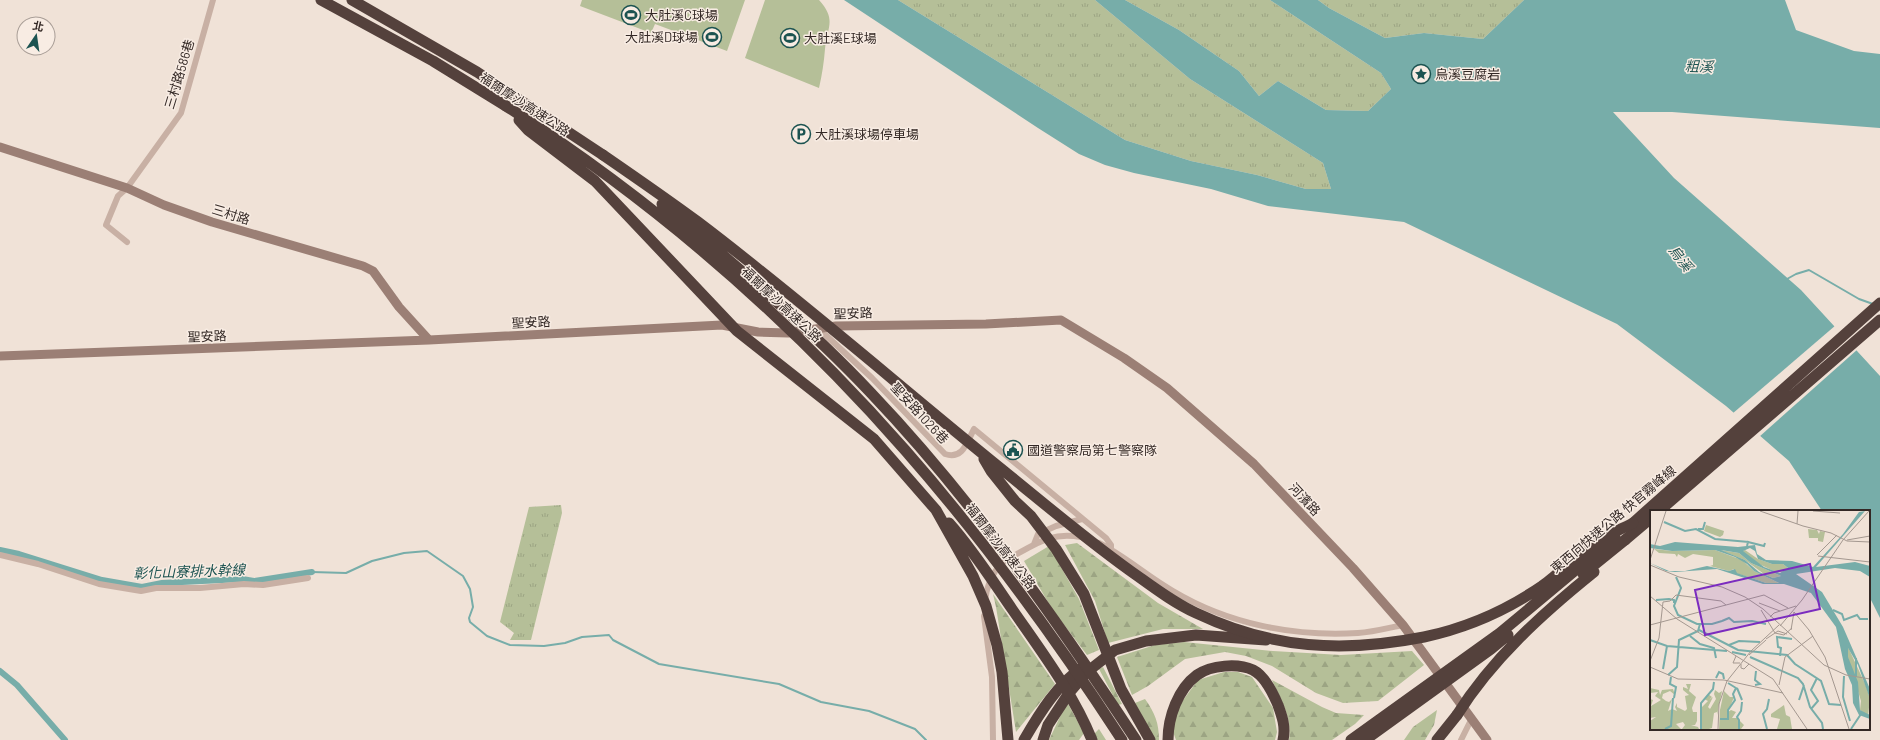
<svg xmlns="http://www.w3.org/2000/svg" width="1880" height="740" font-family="Barlow,'Noto Sans TC',sans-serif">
  <defs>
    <pattern id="grass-tufts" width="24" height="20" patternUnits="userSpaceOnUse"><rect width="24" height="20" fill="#b5bf98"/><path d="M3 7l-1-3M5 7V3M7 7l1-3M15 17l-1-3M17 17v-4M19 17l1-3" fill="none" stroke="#9ca483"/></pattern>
    <pattern id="forest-firs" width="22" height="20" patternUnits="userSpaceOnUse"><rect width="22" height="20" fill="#b5bf98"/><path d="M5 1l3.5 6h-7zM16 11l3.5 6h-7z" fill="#9ca483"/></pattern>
  </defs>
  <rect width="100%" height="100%" fill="#f0e2d7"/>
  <path fill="url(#grass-tufts)" d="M898 0H1095L1190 79 1323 163 1331 189H1306L1257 175 1191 161 1125 140Z
    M1125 0H1270L1381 73 1391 89 1368 111 1326 110 1278 81 1259 96 1239 71 1179 30Z
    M1318 0H1524L1483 39 1424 33 1385 38 1329 8Z
    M561 505 562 513 531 640H510L514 633 500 622 529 507Z"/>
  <path fill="url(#forest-firs)" d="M1077 543 1158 603 1203 629H1163L1108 643 1095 601 1065 545Z
    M1049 546 1079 599 1099 650 1087 655 1052 609 1024 561Z
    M993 594 1055 684 1016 732 996 607Z
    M1184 642 1273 651 1341 655 1412 651 1424 665 1378 701 1343 703 1316 693 1272 666 1246 656 1225 652 1185 659 1148 686 1132 695 1117 657 1155 645Z
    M1103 667 1122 704 1118 705 1099 669Z
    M1224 672H1238L1252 677 1273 708 1277 732 1275 740H1176L1172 729 1178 707 1198 680Z
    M1272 680 1322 707 1336 713 1364 715 1355 724 1332 740H1289C1293 719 1280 698 1272 680Z
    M1145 699C1155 713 1159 723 1159 740H1155L1135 703Z
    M1067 702 1084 733 1079 740H1049Z
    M1437 710 1434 725 1425 740H1404L1413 727Z
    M1099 729 1106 740H1097L1094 734Z"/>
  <path fill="#b5bf98" d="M582 0H745L727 51 655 24 651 33 580 6Z
    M765 0H819C837 20 827 27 825 49 824 62 822 75 819 88L745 58Z"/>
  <path fill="#77ada9" d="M844 0H898L1125 140 1191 161 1257 175 1306 189H1331L1323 163 1190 79 1095 0H1125L1179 30 1239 71 1259 96 1278 81 1326 110 1368 111 1391 89 1381 73 1270 0H1318L1329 8 1385 38 1424 33 1483 39 1524 0H1785L1796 30 1854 51 1880 54V128L1672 112H1613L1674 178 1801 290 1880 376V618L1869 596V511H1822L1789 461 1726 406 1617 324 1404 222 1268 206 1211 189 1134 173 1105 165 1079 154 1038 128Z"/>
  <path fill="#f0e2d7" d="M1836 325 1858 349 1759 437 1732 414Z"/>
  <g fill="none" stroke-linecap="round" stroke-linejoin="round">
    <path stroke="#77ada9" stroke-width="2" d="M1787 279 1796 274 1809 270 1859 299 1873 304
      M312 572 346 573 372 561 404 553 427 551 463 576 470 589 473 607 469 618 470 622 487 636 510 645 544 646 565 643 582 637 609 635 613 640 659 664 779 684 821 702 869 711 915 729 926 740"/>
    <path stroke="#77ada9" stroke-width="6" d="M0 550 19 554 102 580 142 587 162 583 242 579 254 581 312 572
      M0 671 17 685 65 740"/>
    <path stroke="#c8b0a4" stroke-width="6" d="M127 242 106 225 118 196 127 188 181 113 213 0
      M818 328 872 378 945 454C963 460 967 442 974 429L1106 538 1111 545V549
      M1099 543C1125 556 1148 577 1173 591 1228 624 1294 637 1358 633 1373 632 1388 628 1403 625
      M1034 544 1038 534 1056 526 1082 519
      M0 555 38 564 99 584 141 591 156 588H200L244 584 263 585 308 578
      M985 601C986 589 992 573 1001 564 1005 560 1012 557 1017 554 1040 541 1054 532 1081 537
      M984 616 992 677 993 740
      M1461 740 1472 718"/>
    <path stroke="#9b7f75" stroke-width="9" d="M0 147 127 188 164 205 212 222 363 266 373 271 399 307 429 340
      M0 356 429 340 722 325 758 332 788 333 836 326 986 324 1061 320 1124 358 1167 388 1254 464 1353 568 1403 625 1487 740"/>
    <path stroke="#54413c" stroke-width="11" d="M321 0 433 61 506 106
      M352 0 477 72 603 155
      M1659 511 1880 320
      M1633 523 1880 303
      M1625 540 1651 518
      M1024 740C1039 714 1058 683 1084 666
      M1043 740 1048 725 1069 693 1087 672 1115 650 1146 641 1196 635 1266 640
      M1168 740C1168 717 1178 689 1197 675 1211 665 1238 663 1253 670 1265 676 1273 693 1278 705 1282 716 1286 727 1283 740
      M1437 740 1457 715"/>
    <path stroke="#54413c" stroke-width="11" d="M506 106C654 201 789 318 905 450 984 540 1057 640 1122 740
      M519 120 528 130 595 181 737 331 874 439 936 510 973 576 986 606 997 645 1002 672 1008 740
      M603 155C635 177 667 199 698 222 801 300 899 386 999 467 1045 504 1090 543 1139 577 1157 590 1176 604 1196 613 1272 649 1343 653 1424 637 1466 628 1507 610 1542 586 1560 573 1576 556 1594 543 1606 535 1620 530 1633 523
      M662 204C734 264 806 324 871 393 971 498 1056 619 1136 740
      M984 459 991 471 1015 501 1031 516 1056 549 1084 594 1121 689 1150 740
      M949 523C973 550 992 580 1012 609 1041 651 1073 693 1092 740
      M1583 574 1625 540
      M1457 715C1492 659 1543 613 1594 572
      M1351 740 1500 633 1615 537
      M1365 740 1491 649 1508 635"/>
  </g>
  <defs>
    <symbol id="stadium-ring" viewBox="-11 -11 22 22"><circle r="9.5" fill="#f8ece3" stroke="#1c5351" stroke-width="1.5"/><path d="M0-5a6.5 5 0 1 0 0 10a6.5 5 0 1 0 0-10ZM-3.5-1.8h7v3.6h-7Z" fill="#1c5351"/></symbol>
    <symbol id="sight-ring" viewBox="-11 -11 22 22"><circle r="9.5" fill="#f8ece3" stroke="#1c5351" stroke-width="1.5"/><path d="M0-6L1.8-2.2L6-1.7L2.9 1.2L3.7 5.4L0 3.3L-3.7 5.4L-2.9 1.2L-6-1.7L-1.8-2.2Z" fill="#1c5351"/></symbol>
    <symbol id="parking-ring" viewBox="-11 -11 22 22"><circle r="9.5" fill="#f8ece3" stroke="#1c5351" stroke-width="1.5"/><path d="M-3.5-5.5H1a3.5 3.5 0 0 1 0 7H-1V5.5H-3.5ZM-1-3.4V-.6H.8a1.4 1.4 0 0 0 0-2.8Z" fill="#1c5351"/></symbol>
    <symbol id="civic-ring" viewBox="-11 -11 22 22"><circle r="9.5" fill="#f8ece3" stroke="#1c5351" stroke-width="1.5"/><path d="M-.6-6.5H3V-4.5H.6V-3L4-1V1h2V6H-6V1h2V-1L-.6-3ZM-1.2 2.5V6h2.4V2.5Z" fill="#1c5351"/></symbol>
  </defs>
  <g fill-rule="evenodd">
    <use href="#stadium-ring" x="620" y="4" width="22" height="22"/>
    <use href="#stadium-ring" x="701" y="26" width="22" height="22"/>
    <use href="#stadium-ring" x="779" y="27" width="22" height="22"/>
    <use href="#sight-ring" x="1410" y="63" width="22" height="22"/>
    <use href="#parking-ring" x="790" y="123" width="22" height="22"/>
    <use href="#civic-ring" x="1002" y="439" width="22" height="22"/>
  </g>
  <g text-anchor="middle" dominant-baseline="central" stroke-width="3" stroke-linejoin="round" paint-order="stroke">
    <g font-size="13" fill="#332825" stroke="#f8ece3" text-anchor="start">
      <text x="645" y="15">大肚溪C球場</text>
      <text x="698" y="37" text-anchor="end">大肚溪D球場</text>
      <text x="804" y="38">大肚溪E球場</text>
      <text x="1435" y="74">烏溪豆腐岩</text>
      <text x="815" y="134">大肚溪球場停車場</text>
      <text x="1027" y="450">國道警察局第七警察隊</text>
    </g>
    <g font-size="13" fill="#332825" stroke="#f8ece3">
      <text transform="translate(179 74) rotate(-73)">三村路586巷</text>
      <text transform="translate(525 104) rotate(33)">福爾摩沙高速公路</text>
      <text transform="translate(231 214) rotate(17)">三村路</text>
      <text transform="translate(782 304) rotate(43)">福爾摩沙高速公路</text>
      <text transform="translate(853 313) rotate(-2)">聖安路</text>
      <text transform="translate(531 322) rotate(-3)">聖安路</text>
      <text transform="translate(207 336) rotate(-2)">聖安路</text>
      <text transform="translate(920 413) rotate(47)">聖安路1026巷</text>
      <text transform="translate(1305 499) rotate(47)">河濱路</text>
      <text transform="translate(1613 519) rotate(-40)">東西向快速公路 快官霧峰線</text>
      <text transform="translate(1001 546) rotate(52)">福爾摩沙高速公路</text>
    </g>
    <g font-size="14" font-style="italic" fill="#1c5351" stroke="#f8ece3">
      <text transform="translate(1699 66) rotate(2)">粗溪</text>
      <text transform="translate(1681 258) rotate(52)">烏溪</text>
      <text transform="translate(189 571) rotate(-2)">彰化山寮排水幹線</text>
    </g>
  </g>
  <g transform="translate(1650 510)">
    <rect width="220" height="220" fill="#f0e2d7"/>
    <path d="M158 19 167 20 169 24 170 21 175 22 173 32 168 31V28H159ZM4 39 22 41 65 40 92 50 104 61 129 73H116L86 63 84 59 79 61 60 56 63 55V47L43 44 35 48 28 44 27 47 25 44 9 43ZM70 40 89 43 101 53 131 66 123 68 114 64 95 50ZM95 40 108 49 122 54H133L138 58 136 62H126L109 54 92 41ZM198 137 216 176 220 189 218 206 210 200 211 191 198 148Z" fill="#b5bf98"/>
    <path d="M36 174H41L39 181 46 187 42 198 43 202H47V211L45 215H41L48 217 49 219H32L35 215 33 212 26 214 31 219H0V211L6 207 0 208V189L3 190 1 196 11 190 5 186 8 182 0 183V178L9 180 10 185 12 180 23 179 25 185 20 181 13 184 12 188 16 191 19 192 22 189 18 201 22 199 27 201 25 197 27 193V197L35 201 37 199 35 186 39 185 33 180V177L38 179ZM65 180 69 183 72 181 67 205V202L64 203 62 218H59L62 219H50V209L52 207 50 199 58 191 54 189 58 184 62 187 59 190 63 187 58 197 60 199 66 189 64 184ZM74 181 80 187H84L78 202 81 200 86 202 82 208H87L94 215 91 219H69L70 200Z" fill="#b5bf98"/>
    <path d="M56 15 74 21 73 25 70 27 54 21ZM134 195 136 205 140 207 142 219H127L130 209 121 207V204Z" fill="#b5bf98"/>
    <path d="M215 1 166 57 205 52 220 56V67L210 61 185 58 146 64 172 82 193 117 220 179V189L208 155 198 138V147L208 172 210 200 220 205V209L209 205 203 193 202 175 195 159 186 117 161 83 134 74H113L67 59 25 62 16 61 0 53 19 61H35L57 56 79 61 85 59 87 63 116 73H129L104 61 97 54 85 47 65 40 22 41 0 38V34L10 36 25 32 88 37 105 35 107 44 116 50 142 51 163 57 193 24 209 2ZM100 38 105 41 108 49 122 54H133L138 58 130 63 114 57 93 41ZM71 40 89 43 101 53 131 66 123 68 109 62 95 50Z" fill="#77ada9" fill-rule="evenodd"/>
    <path fill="none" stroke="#77ada9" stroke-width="2" d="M14 12 35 21 46 19 65 29 99 32M48 19H53L55 12M97 36 98 32 114 36 115 33M26 67 31 78 24 96 28 105 47 114H62L72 111M6 90 19 89 24 90V93M183 100 192 104 194 110 207 105 210 109H218M72 111 79 108 84 112 102 111 116 114M49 120 88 140 137 145 145 154 171 171 179 194 191 195M40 126 50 134 64 138 66 148M0 130 17 136 77 141M79 135 89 131 110 132M82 142 96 145M130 146 131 138 128 137 127 127 142 129M100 147 148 168 153 174 160 197 172 213 173 219M206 148V167M13 159 17 136M18 165 27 157 29 130 48 121 50 114M194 166 193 187 200 211M21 167 20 174 26 177 24 188M66 168 69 162 73 164 74 169M105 175 110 174 105 170 106 161M87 178 92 190M149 190 154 175M161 199 168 191 161 180 167 168M70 209H78V200L85 190 83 184 86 178 78 173M15 219 21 216 23 188M51 219V193L63 179 64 172M89 219V210L87 207 91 201 92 192M117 219 113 204 117 199 119 189M201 219 211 204"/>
    <path fill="none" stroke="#a49890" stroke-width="1" d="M110 1 153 16 181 23 197 31 220 32M163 1 190 3M147 14 148 1M197 30 220 26M167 45 187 25M168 46 220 52M0 50 16 1M0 55 29 67 72 77 95 87 113 99 174 155 196 165 220 169M0 86 27 109 123 169 157 219M109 93 130 101M111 100 125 123 134 125 142 118M144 102 159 120 175 147 199 219M120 107 124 103 146 96M0 115 114 85 138 98M130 116 152 90 193 30 219 1M141 120 144 102M116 129 128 121 137 124M99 145 116 130M86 146 83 153H90M0 151 9 128 13 92 20 91 26 85 71 91 76 95M91 154V158L94 159 99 154M0 157 28 169 74 170 133 183M129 175 135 147 163 126M68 219 69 194 77 171 101 141 129 115"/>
    <path fill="#7b2cbf" fill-opacity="0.15" stroke="#7b2cbf" stroke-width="2" d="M160 54 170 99 55 125 45 80Z"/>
    <rect width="220" height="220" fill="none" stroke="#332825" stroke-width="2"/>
  </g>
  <g transform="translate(36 36) rotate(13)"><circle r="19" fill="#f8ece3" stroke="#a99e97"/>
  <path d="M0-3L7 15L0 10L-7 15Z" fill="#1c5351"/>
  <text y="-6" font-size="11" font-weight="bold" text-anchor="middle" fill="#332825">北</text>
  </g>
</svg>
